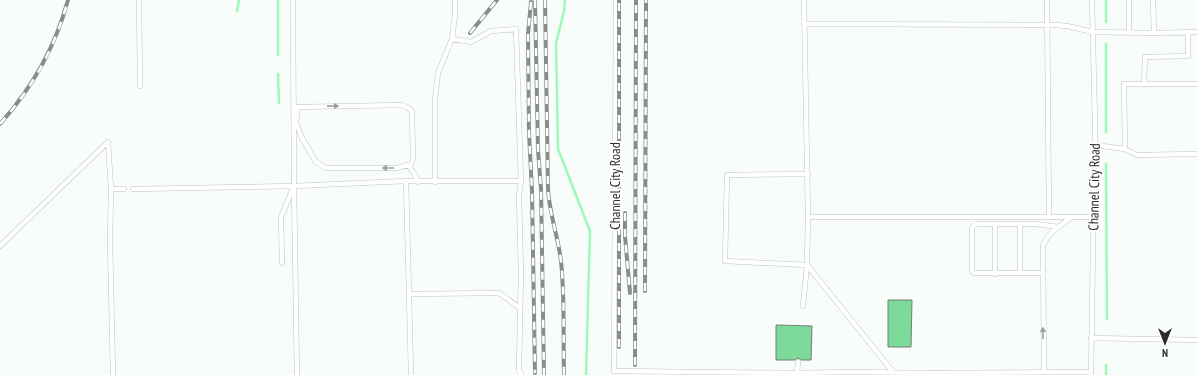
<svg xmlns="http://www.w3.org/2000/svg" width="1197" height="375" font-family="'PT Sans Narrow',sans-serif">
  <rect width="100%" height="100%" fill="#f8fdf9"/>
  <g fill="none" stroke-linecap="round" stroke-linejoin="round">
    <path stroke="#9bfab8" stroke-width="2.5" d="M278 0V55
      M565 0 564 11 556 43 558 149 590 231 586 375
      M1106 0V22
      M237 11 239 0
      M1106 44V132
      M278 74 279 103
      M1106 164 1107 319
      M1106 365V375"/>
  </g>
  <path fill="#7cda9a" stroke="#777c78" d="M888 300H912L911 347H888Z
    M776 325 812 326 811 360H801L798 358 795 360H776Z"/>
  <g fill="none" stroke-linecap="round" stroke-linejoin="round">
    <defs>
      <path id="service" d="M139 0 140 86
        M455 0V14L452 39 471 42 491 31 516 29 521 181 519 196 521 271 519 369 521 375
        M616 0 614 371 797 373 850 372 933 373 1091 372
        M1047 0 1049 217
        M1129 0V33
        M1153 0 1154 33
        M805 24 1055 25 1067 26 1093 32 1154 33 1197 32
        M1144 84 1145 57 1188 56V32
        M294 107H298L401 105 407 107 412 111 413 159 411 164 397 168H326L316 162 302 138 296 123 298 107
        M108 142 111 189 110 241 113 375
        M1095 145 1125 149 1137 155 1197 154
        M1125 149 1124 84H1197
        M408 165 414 173 418 182
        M808 174 727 175 725 261 807 265 893 372
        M406 181 409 294 499 293 520 308
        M435 182V99L438 73 452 39
        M294 188 297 375
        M111 189H124
        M133 189 294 186 406 181H521
        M808 217H1093
        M995 224V274
        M1020 224V273
        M0 246 108 142
        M282 263 281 217 294 186 293 0
        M1043 273H974L972 271V229L974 225 977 224H1035L1058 227
        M409 294 411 375
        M803 306 807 265 808 217 804 0
        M1091 338 1197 340
        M1044 372 1043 246C1048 232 1060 226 1072 217
        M797 374 798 362
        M1091 375 1095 123 1092 0"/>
    </defs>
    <use href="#service" stroke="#bfc4c0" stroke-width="5.5"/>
    <use href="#service" stroke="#fff" stroke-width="4.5"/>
    <defs>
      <path id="rail" d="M535 0 538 150 541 189 544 375
        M545 0 548 188C549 213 558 236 561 261 565 298 563 337 564 375
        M531 2 528 34 529 133 532 191 535 373
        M470 33 497 0
        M0 124C33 87 55 48 68 0
        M625 213V236L630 293
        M645 291 646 0
        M619 347V0
        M635 365 636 0"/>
    </defs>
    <use href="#rail" stroke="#898d8a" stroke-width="4"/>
    <use href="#rail" stroke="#fff" stroke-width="2.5" stroke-dasharray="8" stroke-linecap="butt"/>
  </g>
  <defs><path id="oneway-solid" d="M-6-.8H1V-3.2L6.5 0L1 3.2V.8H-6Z"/></defs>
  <g fill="#a0a0a0">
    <use href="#oneway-solid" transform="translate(333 106) rotate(-1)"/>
    <use href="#oneway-solid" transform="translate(388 168) rotate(-180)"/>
    <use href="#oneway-solid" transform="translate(1043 333) rotate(-91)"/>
  </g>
  <g text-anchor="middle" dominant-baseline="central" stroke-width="4" stroke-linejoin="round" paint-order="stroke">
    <g font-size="14" fill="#2b2d2c" stroke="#fff">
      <text transform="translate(615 186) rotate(-90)">Channel City Road</text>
      <text transform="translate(1094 187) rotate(-89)">Channel City Road</text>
    </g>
  </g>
  <g transform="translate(1165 343) rotate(180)" stroke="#ffffff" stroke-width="3" paint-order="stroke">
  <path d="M0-3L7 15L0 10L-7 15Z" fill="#2b2d2c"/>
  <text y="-6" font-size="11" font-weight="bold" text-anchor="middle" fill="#2b2d2c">N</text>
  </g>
</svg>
